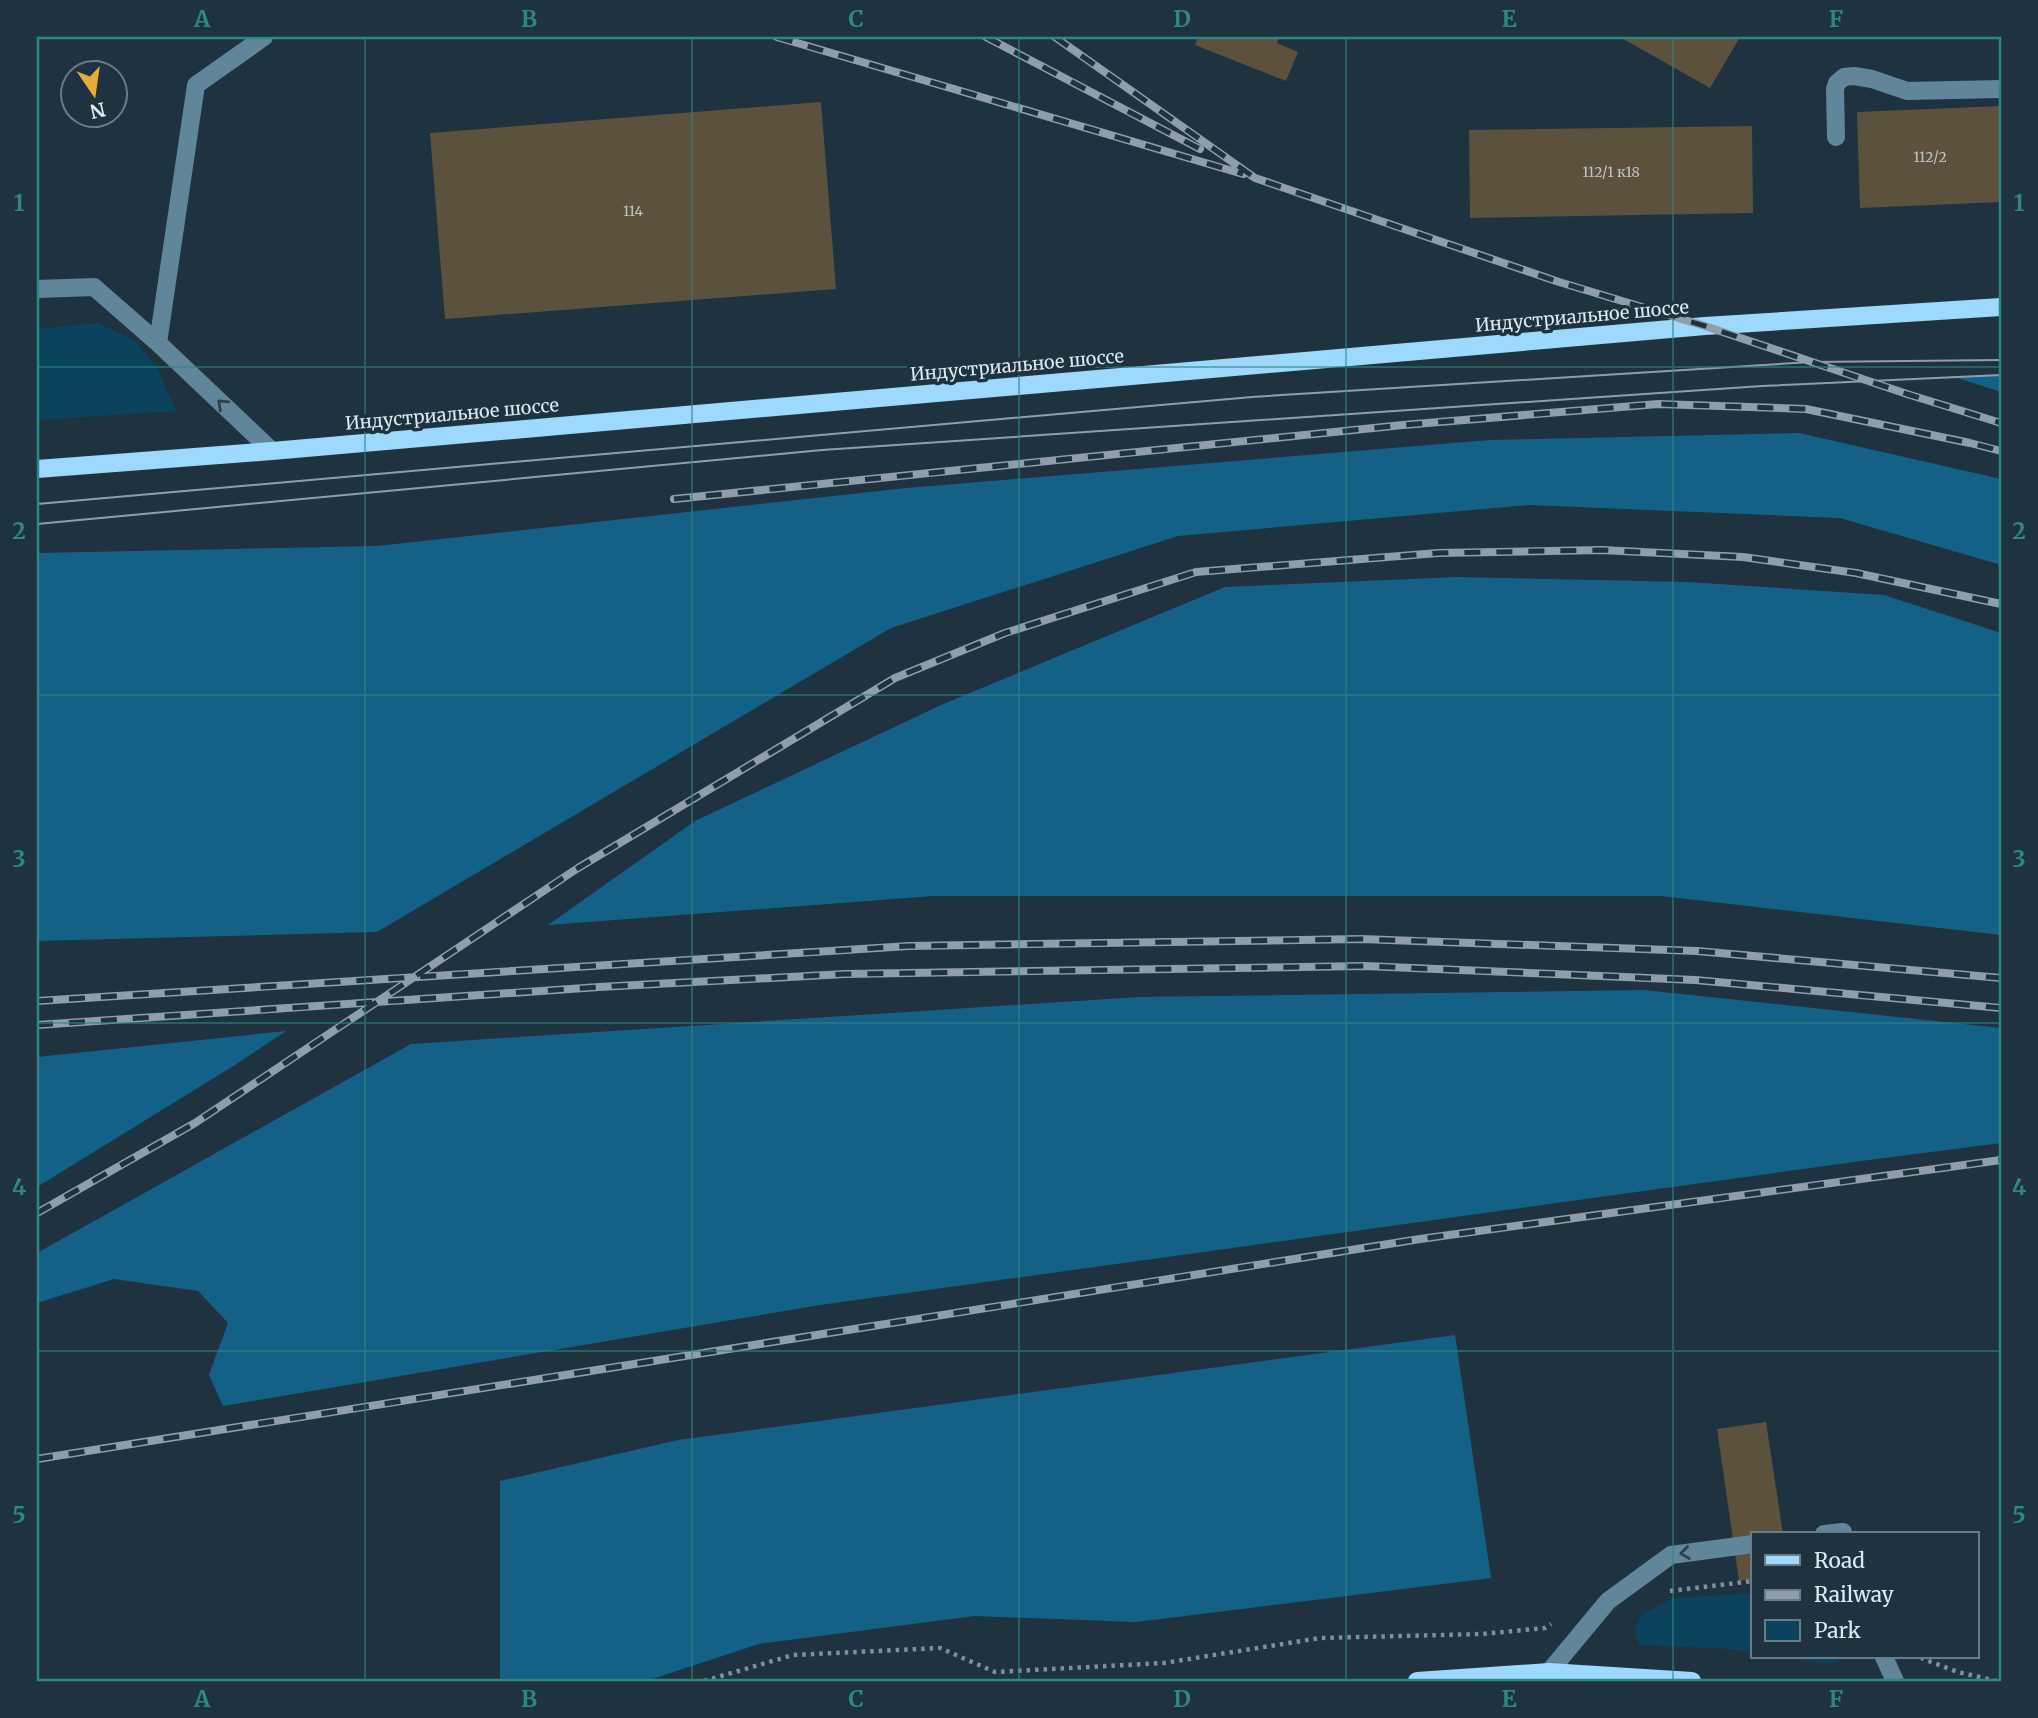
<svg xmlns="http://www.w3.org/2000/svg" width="2038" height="1718" font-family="Merriweather,serif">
  <rect width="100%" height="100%" fill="#1e333f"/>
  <path fill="#0b435e" d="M98 323 134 340 156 366 176 411 37 420V329Z
    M1753 1593V1652L1730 1649 1639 1645 1635 1632 1641 1615 1674 1598Z
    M1784 1657H1848L1831 1664Z"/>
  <path fill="#146187" d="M2001 375V392L1955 377Z
    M1799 433 2001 479V565L1840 518 1529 505 1178 536 891 628 377 932 37 941V553L377 546 906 488 1490 440Z
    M1457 577 1688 582 1884 595 2001 633V935L1661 896H933L548 925 695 821 941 705 1225 587Z
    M1644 990 2001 1028V1143L1861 1161 820 1305 223 1406 209 1375 228 1323 198 1291 114 1279 37 1303V1253L411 1044 1138 997Z
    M286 1031 235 1065 37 1187V1057Z
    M1455 1335 1491 1578 1136 1622 974 1616 759 1644 646 1681H500V1481L678 1440Z"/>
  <path fill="#5c513d" d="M1198 37H1279L1277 43 1298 52 1286 81 1195 45Z
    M1620 37H1740L1710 88Z
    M821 102 836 289 445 319 430 133Z
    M2001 106V202L1860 208 1857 112Z
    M1752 126 1753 213 1470 218 1469 130Z
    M1766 1422 1783 1534H1753V1579L1739 1581 1717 1429Z"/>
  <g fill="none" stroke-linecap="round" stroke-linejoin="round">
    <path stroke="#7f909a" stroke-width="4.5" stroke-dasharray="3.5 5" stroke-linecap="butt" d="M1670 1591 1753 1581
      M1921 1657 1923 1659 1958 1672 1996 1681
      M704 1681 793 1655 940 1648 995 1672 1164 1663 1320 1638 1482 1634 1545 1628 1551 1624"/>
    <path stroke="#61859b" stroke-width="18" d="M1836 137 1835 89 1837 83 1844 77 1854 76 1872 79 1907 91 2001 89
      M37 289 94 287 158 343 272 451
      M158 343 196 85 264 37
      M1824 1534 1843 1532V1534
      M1884 1657 1895 1681
      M1549 1672 1608 1601 1671 1555 1753 1544"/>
    <path stroke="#9dd8fd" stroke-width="18" d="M37 469 272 451 1705 326 2001 307
      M1417 1681 1549 1672 1692 1681"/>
    <path stroke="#8f9ea8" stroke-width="2" d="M37 504 1252 397 1811 362 2001 360
      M37 524 822 450 1762 386 2001 375"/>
    <defs>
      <path id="rail" d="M777 37 1243 174
        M986 37 1200 149
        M1055 37 1255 178 1559 282 1705 326 1907 394 2001 423
        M674 499 1403 425 1658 404 1806 409 1970 443 2001 451
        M37 1001 909 946 1361 939 1697 951 2001 978
        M37 1025 599 987 845 974 1365 966 1695 980 2001 1008
        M37 1213 195 1123 578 868 895 678 1005 633 1196 572 1438 553 1601 550 1743 557 1856 573 2001 604
        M37 1459 1420 1239 2001 1160"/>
    </defs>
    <use href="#rail" stroke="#8f9ea8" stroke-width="8"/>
    <use href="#rail" stroke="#1e333f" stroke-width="5" stroke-dasharray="16" stroke-linecap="butt"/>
  </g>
  <defs><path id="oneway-chevron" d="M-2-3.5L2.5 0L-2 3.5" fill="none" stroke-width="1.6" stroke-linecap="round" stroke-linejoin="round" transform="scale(1.75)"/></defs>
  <g stroke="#2b4351">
    <use href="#oneway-chevron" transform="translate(222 404) rotate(-137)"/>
    <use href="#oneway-chevron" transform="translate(1685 1553) rotate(172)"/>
  </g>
  <path fill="none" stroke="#2e8782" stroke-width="2" stroke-opacity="0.55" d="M365 37V1681M692 37V1681M1019 37V1681M1346 37V1681M1673 37V1681M37 367H2001M37 695H2001M37 1023H2001M37 1351H2001"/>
  <g text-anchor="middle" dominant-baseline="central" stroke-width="7" stroke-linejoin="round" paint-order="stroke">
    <g font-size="14" fill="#bec4c5">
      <text x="1930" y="157">112/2</text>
      <text x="1611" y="172">112/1 к18</text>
      <text x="633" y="211">114</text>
    </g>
    <g font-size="18" fill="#deeaf2" stroke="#1e333f">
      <text transform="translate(1582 316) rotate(-5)">Индустриальное шоссе</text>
      <text transform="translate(1017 365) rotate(-5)">Индустриальное шоссе</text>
      <text transform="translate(452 414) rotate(-5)">Индустриальное шоссе</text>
    </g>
  </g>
  <rect width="2038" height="1718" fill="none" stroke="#1e333f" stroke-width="77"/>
  <rect x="1751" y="1532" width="228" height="126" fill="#1e333f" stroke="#6b7c87" stroke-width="2"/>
  <rect x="1765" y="1555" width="35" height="10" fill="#9dd8fd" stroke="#6b7c87" stroke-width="2"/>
  <text x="1814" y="1568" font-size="21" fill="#deeaf2">Road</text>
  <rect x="1765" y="1590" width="35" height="10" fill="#8f9ea8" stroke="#6b7c87" stroke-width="2"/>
  <text x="1814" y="1602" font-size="21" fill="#deeaf2">Railway</text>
  <rect x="1765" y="1620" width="35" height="21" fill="#0b435e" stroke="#6b7c87" stroke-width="2"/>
  <text x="1814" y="1638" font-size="21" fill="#deeaf2">Park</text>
  <g transform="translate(94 94) rotate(167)"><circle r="33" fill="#1e333f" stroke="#6b7c87" stroke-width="2"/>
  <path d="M0-5L12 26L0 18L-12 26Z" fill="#e6ad36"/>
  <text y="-10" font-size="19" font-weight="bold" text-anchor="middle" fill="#deeaf2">N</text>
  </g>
  <rect x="38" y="38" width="1962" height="1642" fill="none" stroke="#2e8782" stroke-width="2.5"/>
  <g font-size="23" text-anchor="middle" font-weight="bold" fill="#2e8782">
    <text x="202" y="27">A</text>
    <text x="529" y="27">B</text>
    <text x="856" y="27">C</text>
    <text x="1182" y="27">D</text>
    <text x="1509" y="27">E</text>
    <text x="1836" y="27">F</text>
    <text x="19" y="211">1</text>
    <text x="2019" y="211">1</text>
    <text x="19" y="539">2</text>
    <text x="2019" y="539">2</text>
    <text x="19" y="867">3</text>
    <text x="2019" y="867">3</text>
    <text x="19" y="1195">4</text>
    <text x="2019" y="1195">4</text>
    <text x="19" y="1523">5</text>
    <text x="2019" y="1523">5</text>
    <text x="202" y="1707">A</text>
    <text x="529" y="1707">B</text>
    <text x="856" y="1707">C</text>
    <text x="1182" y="1707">D</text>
    <text x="1509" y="1707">E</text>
    <text x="1836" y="1707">F</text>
  </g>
</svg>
